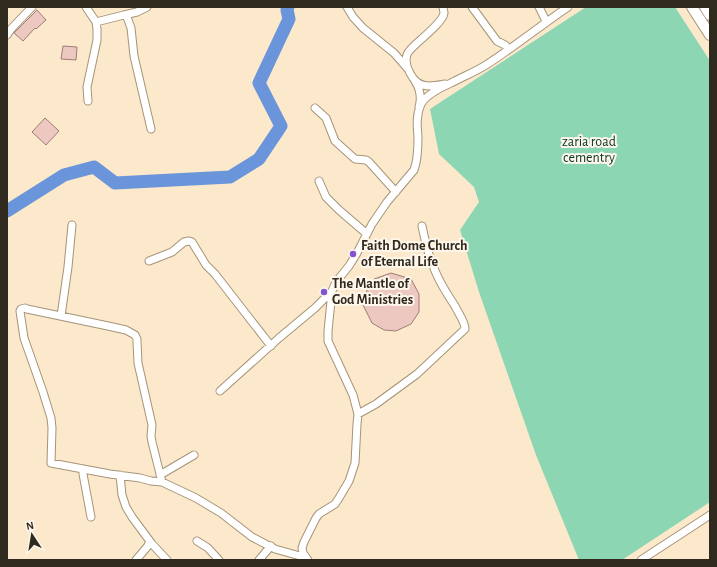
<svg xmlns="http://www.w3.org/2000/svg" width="717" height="567" font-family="'Alegreya Sans',sans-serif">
  <rect width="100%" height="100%" fill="#fce8cb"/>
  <path fill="#8cd6b4" d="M586 7H675L710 61V502L622 560H579L536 455 479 292 460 230 479 202 474 187 439 154 430 109Z"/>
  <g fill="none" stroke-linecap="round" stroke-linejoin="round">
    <path stroke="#6a95da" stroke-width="13" d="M7 211 64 175 94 167 115 183 230 177 259 159 281 126 259 83 289 19 287 10 288 7"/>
  </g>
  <path fill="#edc8c0" stroke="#9e7c76" d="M37 10 46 20 36 29 35 28 23 41 14 33Z
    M63 46 77 47 76 60 61 59Z
    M45 118 59 131 46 145 32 132Z
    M391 273 411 279 419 294V312L411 324 396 331 384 330 372 323 363 305 367 290 374 279Z"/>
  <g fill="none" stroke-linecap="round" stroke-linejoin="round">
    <defs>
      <path id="minor" d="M86 7 96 22 97 29V40L87 87 88 101
        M347 7 353 17 363 28 394 53 408 69
        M443 7C443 9 444 11 444 13 443 22 422 38 415 45 412 48 408 51 407 55 404 63 409 72 413 78 421 89 433 86 445 84
        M472 7 497 41 505 45 509 49
        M539 7 546 21
        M124 15 137 12 147 7
        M96 22 124 15 127 17 131 28 134 56 151 129
        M7 35 11 29 32 7
        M415 81C420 89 422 97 419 107
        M315 108 326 118 335 141 355 159 366 160 369 162 396 192
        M319 181 326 197 339 210 367 234
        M149 261 172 252 184 242 189 241 192 242 206 265 215 274 271 346
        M61 316 68 267 72 225
        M220 391 279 338 315 308 332 291
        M358 414 376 404 417 374 465 329C465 321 458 313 455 306 447 294 439 282 434 268 428 255 425 240 422 226
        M83 469V474L91 517
        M120 475 122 495 126 507 132 517 152 544 167 560
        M160 475 194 455
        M162 482 152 442 151 436 152 425 138 363 137 342V339L135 335 126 330 108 326 27 309 25 308 21 309 20 311 24 338 43 392 51 418 52 428 51 463 110 474 140 478 151 481 162 482 196 498 221 513 252 537 275 549 300 556 306 560
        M197 541 208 548 219 560
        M136 560 147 547 150 542
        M259 560 271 546
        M308 560 303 553 302 548 304 542 316 518 319 514 335 504 339 498 349 481 355 463 357 424 358 414 353 395 328 341V331L332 291 336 282 349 266 357 253 372 224 387 202 414 170C418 160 418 147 418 137 417 125 416 115 421 104 426 95 442 87 451 83 462 77 475 72 486 65 514 47 540 26 568 7
        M641 560 710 515"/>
      <path id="highway" d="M692 7 710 35
        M705 7 710 15"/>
    </defs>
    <use href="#minor" stroke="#a69479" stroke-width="9"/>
    <use href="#highway" stroke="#a69479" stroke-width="12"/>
    <use href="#minor" stroke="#fff" stroke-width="7"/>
    <use href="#highway" stroke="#fff" stroke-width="10"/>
  </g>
  <g fill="#8155ce" stroke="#fff7ec" stroke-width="1.5">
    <circle cx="353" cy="254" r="4"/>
    <circle cx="324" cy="292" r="4"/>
  </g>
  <g text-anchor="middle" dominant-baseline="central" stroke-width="4" stroke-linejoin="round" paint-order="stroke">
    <g font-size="14" fill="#053323" stroke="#fff7ec">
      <text x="589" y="142">zaria road<tspan x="589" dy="16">cementry</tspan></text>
    </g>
    <g font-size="14" font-weight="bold" fill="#30291e" stroke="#fff7ec" text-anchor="start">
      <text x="361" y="246">Faith Dome Church<tspan x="361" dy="16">of Eternal Life</tspan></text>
      <text x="332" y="284">The Mantle of<tspan x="332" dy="16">God Ministries</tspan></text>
    </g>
  </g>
  <rect width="717" height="567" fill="none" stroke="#30291e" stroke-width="16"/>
  <g transform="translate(32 535) rotate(348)" stroke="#fff7ec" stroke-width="3" paint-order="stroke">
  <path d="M0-3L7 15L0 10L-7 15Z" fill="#30291e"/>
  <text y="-6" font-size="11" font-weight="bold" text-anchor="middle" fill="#30291e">N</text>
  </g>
</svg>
